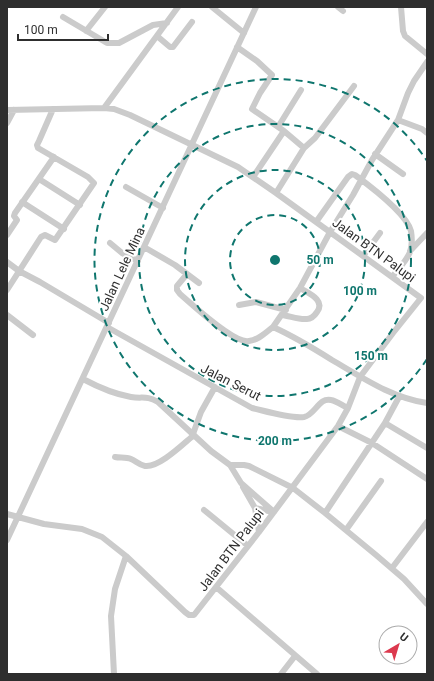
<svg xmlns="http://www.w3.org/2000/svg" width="434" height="681" font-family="Roboto,sans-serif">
  <rect width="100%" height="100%" fill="#fff"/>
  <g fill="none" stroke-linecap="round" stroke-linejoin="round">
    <path stroke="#cbcbcb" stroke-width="6" d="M212 7 244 33
      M338 7 343 11
      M401 7 403 31 405 36 427 54
      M63 17 107 43H119L153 25 167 23
      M86 31 105 7
      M157 36 170 47H173L192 22
      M237 47 257 61 272 75 260 93 252 109 284 131
      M427 62 414 81 408 93 398 120 372 160 353 195 330 232 300 288 273 327C293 336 313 348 332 360 363 378 392 398 427 403
      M104 108 178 7
      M7 110 104 108 114 109 130 115 238 167 276 193 421 298 393 333 360 377 348 408 338 426 259 532 194 615H189L185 612 126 556 102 537 82 529 44 524 7 514
      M398 120 422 129 427 133
      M7 123 14 110
      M278 127 301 90
      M375 154 403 174
      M253 177 284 131 304 148
      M39 179 80 205
      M126 187 163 208
      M276 193 304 148 315 138 354 86
      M22 202 64 229
      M316 222 348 177 352 174 355 175C370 186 406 213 411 231 412 237 412 246 410 252 406 262 398 269 392 277
      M7 235 17 220 14 216 15 213 54 157
      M110 243 122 253 138 261
      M144 247 175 265 199 283
      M410 251 427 233
      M363 256 380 233
      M7 262 19 271 40 282 109 323
      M187 274 177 286V290L180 294C193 305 234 344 249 341 259 340 266 332 273 327
      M7 290 41 237 45 235 55 240 94 183 88 177 38 148 37 145 39 141 53 109
      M239 305 256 302 286 310
      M7 315 33 335
      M282 315C290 316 299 320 307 319 311 319 315 315 317 312 326 300 308 293 300 288
      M107 327 252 408C265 411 291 419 304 417 315 415 319 397 331 400 337 401 343 406 348 408
      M83 379C98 387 114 394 131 397 143 399 146 395 158 402L211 451 230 465 241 483 274 512
      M385 423 427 448
      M338 426 372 443 427 479
      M193 434 201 412 215 387
      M115 457C120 458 126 457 131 459 136 461 139 465 145 466 159 468 183 444 194 435
      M230 465H244L249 466 293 488 325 513 376 555 404 579 427 604
      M243 487 255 508 259 532
      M255 508 273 512
      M204 510 248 546
      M325 513 385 423 399 397
      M346 530 381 481
      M7 540 256 7
      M392 568 427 522
      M216 587 317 674
      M114 674 111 616 115 589 126 556
      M281 674 295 656"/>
  </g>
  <g fill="none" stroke="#0f766e" stroke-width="2" stroke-dasharray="7 5">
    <circle cx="275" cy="260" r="45"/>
    <circle cx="275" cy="260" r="90"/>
    <circle cx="275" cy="260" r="136"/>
    <path d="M427 359A181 181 0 1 1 427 161"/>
  </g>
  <g text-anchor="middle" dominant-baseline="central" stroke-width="4" stroke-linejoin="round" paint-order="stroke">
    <g font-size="13" fill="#2e2e2e" stroke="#fff">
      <text transform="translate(374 250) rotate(36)">Jalan BTN Palupi</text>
      <text transform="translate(122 269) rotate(-65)">Jalan Lele Mina</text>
      <text transform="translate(231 382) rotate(27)">Jalan Serut</text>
      <text transform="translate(231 550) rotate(-53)">Jalan BTN Palupi</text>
    </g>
  </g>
  <circle cx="275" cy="260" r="6" fill="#0f766e" stroke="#fff" stroke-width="2"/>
  <g font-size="12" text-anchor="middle" font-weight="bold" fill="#0f766e" stroke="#fff" stroke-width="4" stroke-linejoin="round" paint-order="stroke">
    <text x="320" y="264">50 m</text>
    <text x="360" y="295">100 m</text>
    <text x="371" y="360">150 m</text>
    <text x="275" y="445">200 m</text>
  </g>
  <rect width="434" height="681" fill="none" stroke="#2e2e2e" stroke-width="16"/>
  <g transform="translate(398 645) rotate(38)"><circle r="19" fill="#ffffff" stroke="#ababab"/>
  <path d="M0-3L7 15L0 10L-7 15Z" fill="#dc394e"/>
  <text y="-6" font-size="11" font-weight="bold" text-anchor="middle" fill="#2e2e2e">U</text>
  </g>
  <path d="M18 34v6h90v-6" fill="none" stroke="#2e2e2e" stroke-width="2"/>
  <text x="24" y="34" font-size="12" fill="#2e2e2e" stroke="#ffffff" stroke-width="3" paint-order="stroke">100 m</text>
</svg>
